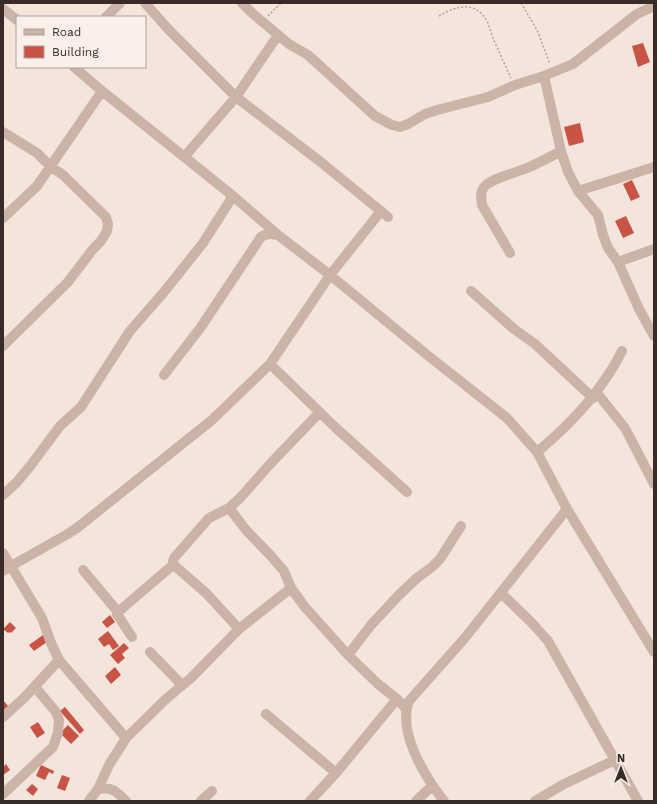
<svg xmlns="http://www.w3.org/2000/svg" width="657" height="804" font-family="'Work Sans',sans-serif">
  <rect width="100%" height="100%" fill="#f3e5dc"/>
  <path fill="#c95344" d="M643 43 650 62 638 67 632 46Z
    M580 123 584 142 569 146 564 127Z
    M632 180 640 197 631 201 623 184Z
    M626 216 634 233 623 238 615 221Z
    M110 615 115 622 107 628 102 622Z
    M10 622 16 628 11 633 10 632 8 633 3 629Z
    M108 631 119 646 113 650 109 644 104 647 98 639Z
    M43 635 47 642 34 651 29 645Z
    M124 643 129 648 122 654 125 658 118 664 110 655Z
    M115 667 121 675 111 684 105 676Z
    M3 700 10 708 3 713Z
    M65 707 84 730 80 734 60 711Z
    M38 722 45 733 37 738 30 727Z
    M68 725 79 736 71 744 60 733Z
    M6 764 10 770 3 775V767Z
    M41 765 54 771 53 774 49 772 45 780 36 776Z
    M62 775 70 778 65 791 57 788Z
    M32 784 38 789 33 796 26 790Z"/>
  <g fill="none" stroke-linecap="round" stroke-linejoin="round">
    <path stroke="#b79d92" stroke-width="1.5" stroke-dasharray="2 2" stroke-linecap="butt" d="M521 3 537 30 550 64
      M268 16 281 3
      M439 16C456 6 475 0 487 21 490 27 491 33 493 38 499 52 505 65 511 78"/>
    <path stroke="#ccb3a8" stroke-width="10" d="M145 3 169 30 236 97 322 163 388 217
      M242 3 252 13 289 44 308 55 375 116 392 125 400 127 408 124 425 114 437 110 488 97 515 85 544 76 573 64 637 14 654 6
      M3 9 17 20
      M106 17 120 3
      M74 67 102 91 233 196 278 235 330 275 426 354 507 418 537 452 567 509 654 652
      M544 76 561 151 568 172 578 191 598 215 603 235 608 248 618 262 639 309 654 336
      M3 132 37 153 50 166 63 175 106 217 108 224 107 231 101 241 93 249 68 282 3 346
      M185 156 236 97 278 35
      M578 191 654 167
      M381 211 330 275 270 364 336 428 407 492
      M3 218 37 186 102 91
      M510 253 482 205C481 198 480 192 484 187 493 177 516 173 527 168 539 163 550 157 561 151
      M618 262 654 249
      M471 291 514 329 535 344 593 398
      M164 375 201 327 261 237C266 233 271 234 278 235
      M597 393 625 428 654 484
      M319 413 271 463 240 498 229 508 246 530 271 556 284 571 291 588 304 606 348 655 378 684 397 699 406 709
      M537 452C571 424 602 391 622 351
      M3 495 17 482 31 465 60 426 81 407 130 331 164 292 203 243 233 196
      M229 508 209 518 174 558 173 562 175 566 207 594 239 629
      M3 553 42 618 51 643 59 660 126 738
      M83 570 118 612
      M3 571 11 566 66 535 77 528 212 420 270 364
      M501 593 532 623 548 641 638 801
      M132 637 119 617 117 615 118 612 174 564
      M150 652 182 685
      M348 655 371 625 398 596 417 578 432 567 440 559 461 526
      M266 714 336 773
      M3 717 24 698 59 660
      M98 789C113 787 116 791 126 801
      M3 794 53 747 58 733 59 720 56 712 35 687
      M89 801 98 789 109 765 126 738 166 699 191 678 239 629 291 588
      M201 801 212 791
      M310 801 336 773 397 699
      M416 801 432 786
      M444 801C425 777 397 732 409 701L464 639 567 509
      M535 801 564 784 615 760"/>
  </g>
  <rect width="657" height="804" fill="none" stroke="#382b28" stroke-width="8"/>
  <rect x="16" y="16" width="130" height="52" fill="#faf0e9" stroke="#aca19c"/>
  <rect x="24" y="29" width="20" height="6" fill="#ccb3a8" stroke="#aca19c"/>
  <text x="52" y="36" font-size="12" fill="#382b28">Road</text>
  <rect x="24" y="46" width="20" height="12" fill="#c95344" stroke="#aca19c"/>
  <text x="52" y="56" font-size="12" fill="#382b28">Building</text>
  <g transform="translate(621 768)" stroke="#faf0e9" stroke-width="3" paint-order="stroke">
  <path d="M0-3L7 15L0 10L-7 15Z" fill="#382b28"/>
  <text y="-6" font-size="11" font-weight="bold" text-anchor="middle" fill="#382b28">N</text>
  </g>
</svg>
